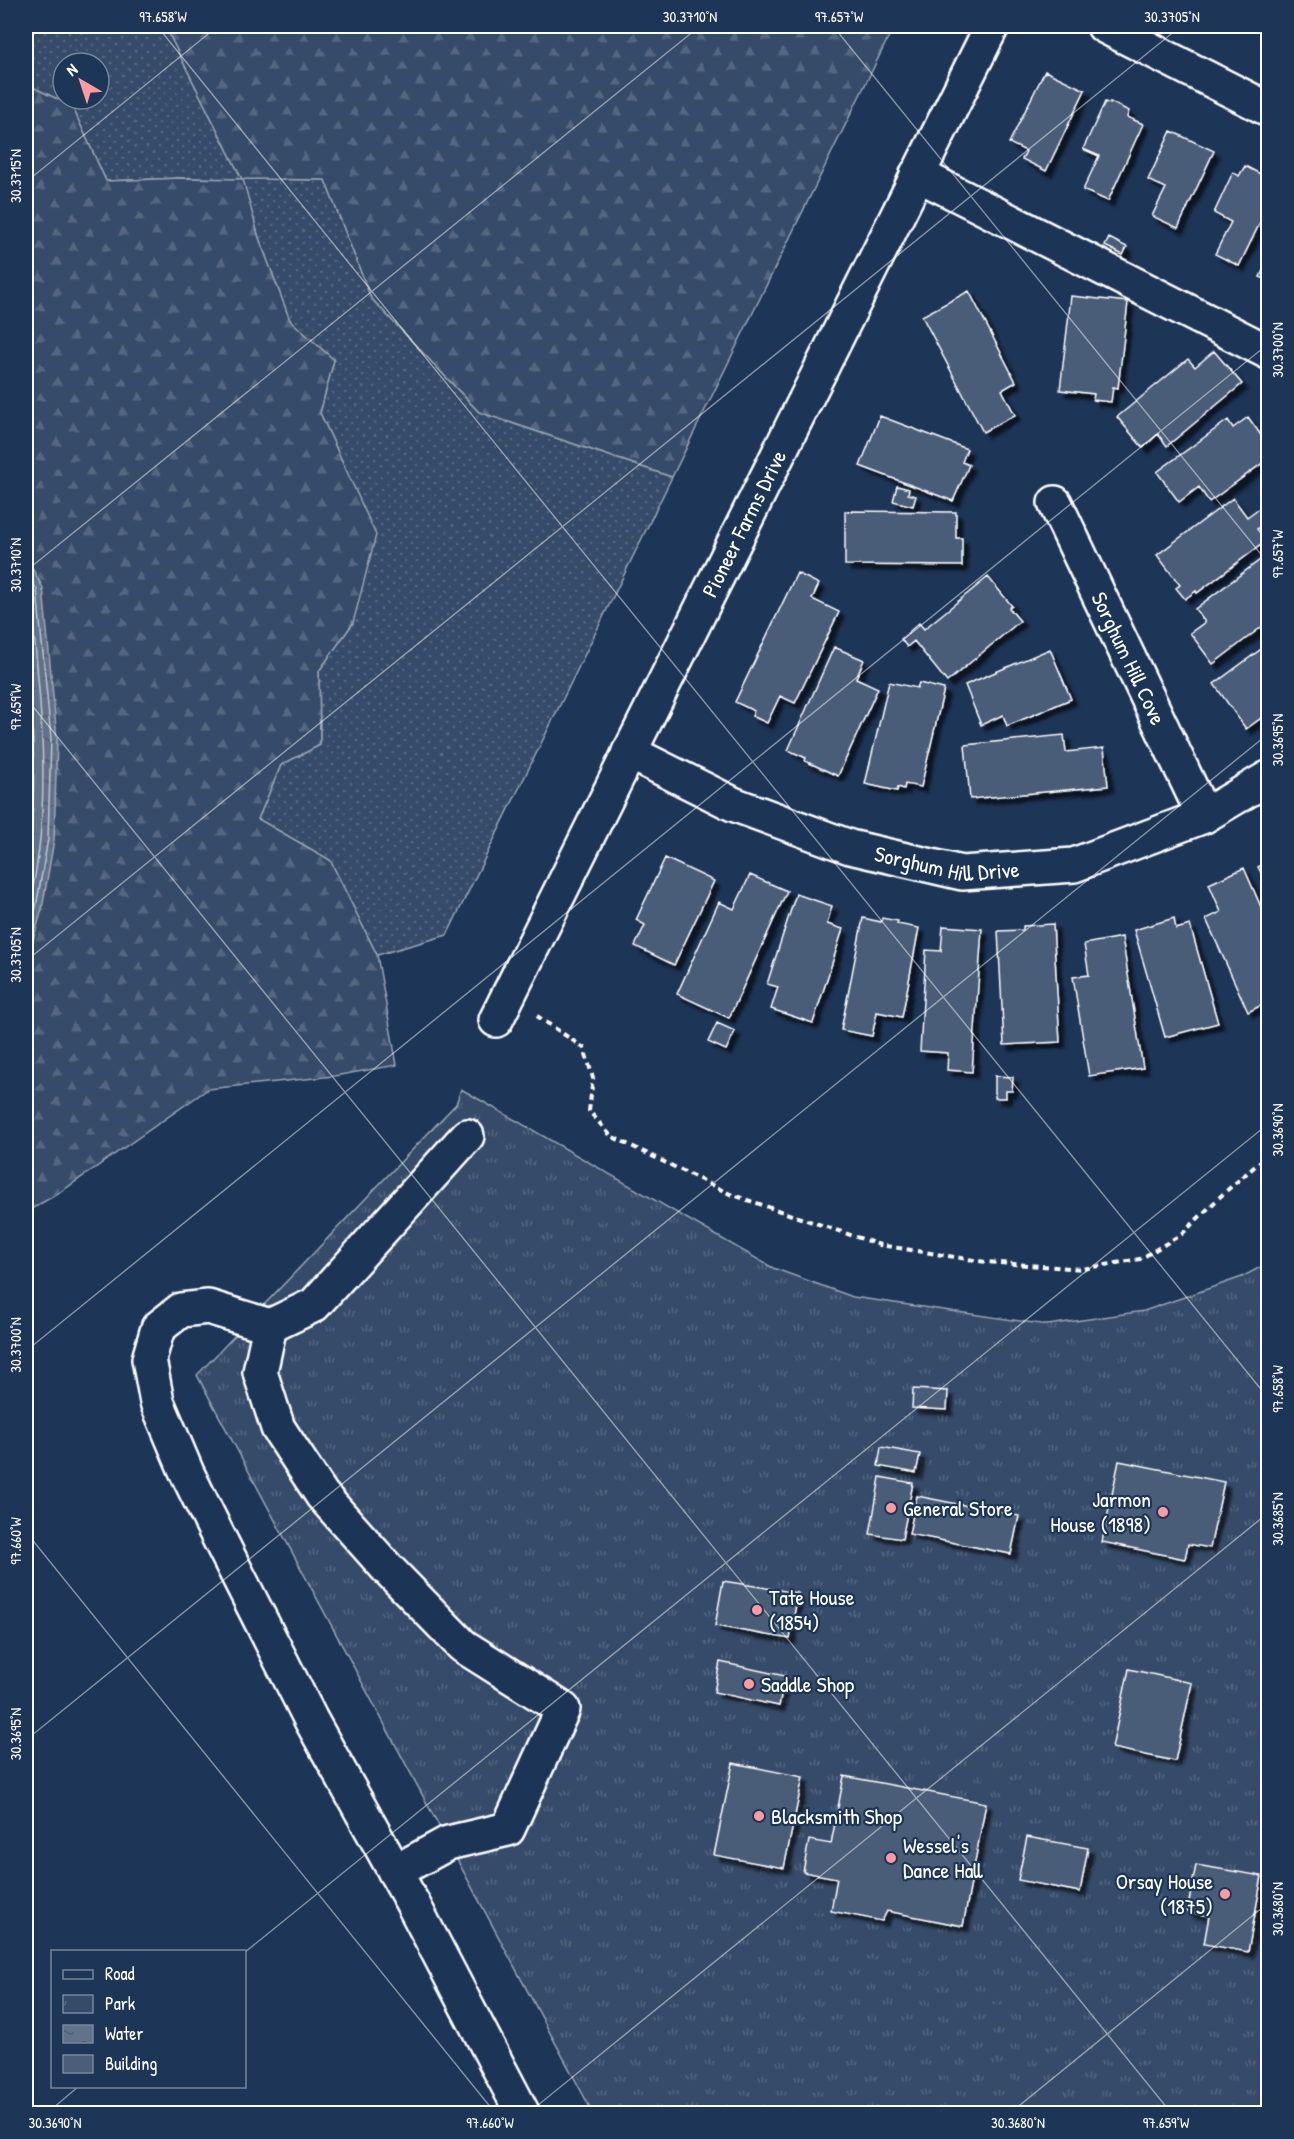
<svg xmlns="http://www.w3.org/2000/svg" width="1294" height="2139" font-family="'Patrick Hand',sans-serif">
  <defs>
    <pattern id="grass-dots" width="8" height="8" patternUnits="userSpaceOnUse" patternTransform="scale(1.5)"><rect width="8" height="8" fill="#364b69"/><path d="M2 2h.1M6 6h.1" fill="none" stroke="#546680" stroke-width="1.8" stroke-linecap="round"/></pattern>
    <pattern id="forest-firs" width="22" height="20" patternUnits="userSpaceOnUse" patternTransform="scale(1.5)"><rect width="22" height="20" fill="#364b69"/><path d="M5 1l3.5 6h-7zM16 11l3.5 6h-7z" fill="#546680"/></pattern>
    <pattern id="park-tufts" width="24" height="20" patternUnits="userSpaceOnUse" patternTransform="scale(1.5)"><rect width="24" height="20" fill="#364b69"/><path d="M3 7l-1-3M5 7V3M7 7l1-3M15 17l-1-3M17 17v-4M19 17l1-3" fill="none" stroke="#546680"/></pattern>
    <pattern id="water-ripples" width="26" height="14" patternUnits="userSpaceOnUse" patternTransform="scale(1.5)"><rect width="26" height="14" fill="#617289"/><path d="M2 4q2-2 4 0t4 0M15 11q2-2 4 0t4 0" fill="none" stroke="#555d67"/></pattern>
    <filter id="shadow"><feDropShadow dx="5.5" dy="5.5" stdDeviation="1.5" flood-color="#0009"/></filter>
  </defs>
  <rect width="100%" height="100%" fill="#1d3557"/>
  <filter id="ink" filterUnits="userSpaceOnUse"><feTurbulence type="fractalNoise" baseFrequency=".0167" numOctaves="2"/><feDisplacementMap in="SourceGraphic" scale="12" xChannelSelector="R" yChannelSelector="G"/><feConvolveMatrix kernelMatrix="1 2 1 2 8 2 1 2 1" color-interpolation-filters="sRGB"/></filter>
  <g filter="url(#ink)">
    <path fill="url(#grass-dots)" stroke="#9aa5b4" stroke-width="1.5" fill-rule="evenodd" d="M26 26H165L242 179 325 180 371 298 479 412 672 477 447 935 377 955 330 860 258 819 281 765 320 745 319 671 353 623 343 463 320 413 334 360 290 321 259 238 242 179 181 178 106 181 72 106 26 84ZM63 63H99V99H63Z"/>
    <path fill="url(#forest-firs)" stroke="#9aa5b4" stroke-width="1.5" d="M165 26H894L672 477 479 412 371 298 325 180 243 179 259 238 290 320 334 360 320 413 376 535 353 623 319 671 320 745 281 765 258 819 330 860 377 955 397 1065 334 1076 208 1089 59 1193 26 1212V84L72 106 106 181 181 178 242 179Z"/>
    <path fill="url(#park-tufts)" stroke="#9aa5b4" stroke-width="1.5" d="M461 1089 773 1268 853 1297 1048 1325 1144 1311 1242 1277 1268 1263V2113H593L197 1375 456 1104Z"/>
    <path fill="url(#water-ripples)" stroke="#a0aab8" stroke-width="1.5" d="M26 557 43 588 57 739 54 840 42 909 26 965Z"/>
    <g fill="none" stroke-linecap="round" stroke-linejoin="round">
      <path stroke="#c0c7d0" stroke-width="1.5" d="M26 569 37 590 51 739 48 839 36 907 26 945
        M26 585 30 592C40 700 55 811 26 917
        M26 646C33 723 39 795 26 872"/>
    </g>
    <path fill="#4a5d79" stroke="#fff" stroke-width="1.5" filter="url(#shadow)" d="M1045 71 1085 90 1046 171 1022 159 1026 151 1009 143Z
      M1105 102 1110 104V102L1129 111 1127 117 1143 124 1108 201 1083 190 1099 156 1083 149Z
      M1171 131 1214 151 1178 228 1152 216 1166 188 1148 180Z
      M1245 166 1268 178V206L1239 266 1215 254 1231 222 1214 213 1233 172 1239 176Z
      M1109 238 1127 247 1123 255 1105 246Z
      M1268 259V280L1260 277Z
      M969 291 1016 382 1002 390 1015 415 983 432 922 316Z
      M1071 296 1128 302 1118 388 1113 387 1111 402 1093 400 1094 394 1060 390Z
      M1214 351 1242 384 1167 446 1158 434 1143 448 1117 417 1188 359 1195 367Z
      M880 416 967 449 962 462 969 465 953 501 860 466Z
      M1248 417 1268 445V459L1209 502 1199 487 1179 502 1157 472 1228 420 1233 428Z
      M897 486 909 489 908 494 916 496 913 506 893 501Z
      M1233 498 1247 517 1258 509 1267 521 1257 529 1266 541 1197 593 1196 591 1185 599 1176 588 1180 585 1157 555Z
      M845 511 956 512V538H962V566L845 565Z
      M1268 554V622L1213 664 1190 633 1205 622 1195 609Z
      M797 573 819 584 812 599 839 612 795 703 780 696 767 723 752 716 754 711 735 702Z
      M988 577 1012 606 1009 608 1020 621 947 682 914 641 907 647 901 639 919 623 924 629Z
      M1268 644V713L1246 729 1214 684Z
      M834 647 864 660 856 678 878 688 838 776 805 761 806 758 788 750Z
      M1050 649 1071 699 1007 726 1003 715 981 725 965 685Z
      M889 682 917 688 919 683 944 689 921 787 905 784 904 789 898 787 897 791 865 784Z
      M1064 735 1066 752 1104 748 1108 786 970 799 965 745Z
      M665 858 714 881 674 965 635 946 645 925 636 920Z
      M1268 861V885L1258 867Z
      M1244 868 1268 923V1002L1248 1012 1206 919 1221 912 1209 884Z
      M750 875 787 891 729 1018 677 994 719 902 734 909Z
      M796 894 832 906 827 924 843 929 813 1023 771 1009 778 987 767 984Z
      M863 918 881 922 882 918 898 921 897 924 919 928 902 1017 877 1012 872 1036 841 1030Z
      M1174 918 1176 929 1190 925 1218 1023 1165 1037 1134 930Z
      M1053 924 1060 1042 1004 1045 998 931 1023 930V926Z
      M943 926 982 929 972 1072 947 1070 948 1053 920 1051 926 950 941 951Z
      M1122 937 1143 1068 1089 1076 1073 977 1089 975 1084 944Z
      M717 1023 735 1031 726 1050 708 1042Z
      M995 1076 1013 1077 1012 1091H1006V1098H995Z
      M913 1389 948 1391 947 1410 912 1408Z
      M881 1447 920 1454 916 1473 878 1466Z
      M1119 1461 1224 1482 1210 1548 1188 1544 1185 1559 1102 1542Z
      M880 1477 913 1483 902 1539 870 1534Z
      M917 1496 1019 1516 1011 1554 909 1534Z
      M723 1581 798 1593 790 1639 715 1626Z
      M720 1662 785 1676 779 1706 714 1692Z
      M1129 1669 1192 1683 1175 1761 1112 1748Z
      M733 1763 803 1777 784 1868 714 1855Z
      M844 1776 986 1803 963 1926 887 1911 882 1921 831 1911 837 1878 803 1872 809 1840 831 1844Z
      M1027 1837 1088 1848 1080 1892 1018 1880Z
      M1196 1865 1262 1876 1248 1952 1204 1944 1209 1916 1187 1912Z"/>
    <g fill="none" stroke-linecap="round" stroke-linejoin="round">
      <defs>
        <g id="minor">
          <path d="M1104 26 1268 109"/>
          <path d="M917 174 1268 352"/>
          <path id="s1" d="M1055 503 1204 816"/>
          <path id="s2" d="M629 752 733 804 850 847 962 873 1074 865 1204 816 1268 778"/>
          <path id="s3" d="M496 1020 992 26"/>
          <path d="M467 1136 314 1305 270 1326 208 1307 181 1310 158 1328 149 1359 157 1402 187 1473 217 1534 311 1720 413 1904 523 2114"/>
          <path d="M270 1326 260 1372 278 1428 322 1495 387 1568 463 1646 563 1709 508 1829 448 1843 395 1872"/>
        </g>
      </defs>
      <use href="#minor" stroke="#fff" stroke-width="38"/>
      <path stroke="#fff" stroke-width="4" stroke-dasharray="6 4.5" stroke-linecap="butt" d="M537 1016 584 1048 593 1078 589 1111 611 1136 730 1194 880 1245 986 1262 1082 1269 1140 1259 1182 1234 1225 1192 1268 1155"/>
      <use href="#minor" stroke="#1d3557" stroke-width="33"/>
    </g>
  </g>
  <path fill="none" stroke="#fff" stroke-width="1.5" stroke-opacity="0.45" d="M157 26 1268 1398M833 26 1268 563M26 182 218 26M26 571 700 26M26 698 1172 2114M26 961 1181 26M26 1351 1268 344M26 1532 496 2114M26 1740 1268 734M244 1953 1268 1124M46 2114 79 2086M527 2114 1268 1513M1009 2114 1268 1903"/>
  <g fill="#ff9aa2" stroke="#1d3557" stroke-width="2">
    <circle cx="891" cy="1508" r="6"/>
    <circle cx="1163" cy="1512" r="6"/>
    <circle cx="757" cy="1610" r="6"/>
    <circle cx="749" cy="1684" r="6"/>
    <circle cx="759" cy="1816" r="6"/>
    <circle cx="891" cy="1858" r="6"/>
    <circle cx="1225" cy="1894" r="6"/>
  </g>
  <g text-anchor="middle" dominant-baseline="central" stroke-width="4.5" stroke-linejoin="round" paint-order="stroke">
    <g font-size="22" fill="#fff" stroke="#1d3557">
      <text stroke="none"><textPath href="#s3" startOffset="555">Pioneer Farms Drive</textPath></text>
      <text stroke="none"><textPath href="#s1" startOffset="172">Sorghum Hill Cove</textPath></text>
      <text stroke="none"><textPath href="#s2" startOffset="340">Sorghum Hill Drive</textPath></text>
    </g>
    <g font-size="22" fill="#fff" stroke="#1d3557" text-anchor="start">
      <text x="1151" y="1499" text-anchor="end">Jarmon<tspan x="1151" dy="25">House (1898)</tspan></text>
      <text x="903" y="1508">General Store</text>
      <text x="769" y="1597">Tate House<tspan x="769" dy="25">(1854)</tspan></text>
      <text x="761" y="1684">Saddle Shop</text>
      <text x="771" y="1816">Blacksmith Shop</text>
      <text x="903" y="1845">Wessel's<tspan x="903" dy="25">Dance Hall</tspan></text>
      <text x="1213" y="1881" text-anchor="end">Orsay House<tspan x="1213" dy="25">(1875)</tspan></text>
    </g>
  </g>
  <rect width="1294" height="2139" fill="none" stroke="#1d3557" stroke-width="66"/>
  <rect x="51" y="1950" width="195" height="138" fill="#1d3557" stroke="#77869a" stroke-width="1.5"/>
  <rect x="63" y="1970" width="30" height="9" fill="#1d3557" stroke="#77869a" stroke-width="1.5"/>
  <text x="105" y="1980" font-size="18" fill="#ffffff">Road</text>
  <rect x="63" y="1995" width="30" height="18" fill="url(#park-tufts)" stroke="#77869a" stroke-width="1.5"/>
  <text x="105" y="2010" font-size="18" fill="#ffffff">Park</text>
  <rect x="63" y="2025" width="30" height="18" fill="url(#water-ripples)" stroke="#77869a" stroke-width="1.5"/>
  <text x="105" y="2040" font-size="18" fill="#ffffff">Water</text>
  <rect x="63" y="2055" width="30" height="18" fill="#4a5d79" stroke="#77869a" stroke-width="1.5"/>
  <text x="105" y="2070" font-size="18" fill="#ffffff">Building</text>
  <g transform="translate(81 81) rotate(321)"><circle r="28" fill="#1d3557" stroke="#77869a" stroke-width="1.5"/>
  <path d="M0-4.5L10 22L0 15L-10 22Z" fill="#ff9aa2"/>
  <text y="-9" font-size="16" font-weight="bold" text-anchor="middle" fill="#ffffff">N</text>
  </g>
  <rect x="33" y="33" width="1228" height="2073" fill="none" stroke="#fff" stroke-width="2"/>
  <g font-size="15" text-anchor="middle" fill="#fff">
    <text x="163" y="22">97.658°W</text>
    <text x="690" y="22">30.3710°N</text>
    <text x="839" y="22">97.657°W</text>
    <text x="1172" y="22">30.3705°N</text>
    <text transform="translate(16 176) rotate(-90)" y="5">30.3715°N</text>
    <text transform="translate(1278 350) rotate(-90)" y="5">30.3700°N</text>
    <text transform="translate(1278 554) rotate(-90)" y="5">97.657°W</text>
    <text transform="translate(16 565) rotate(-90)" y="5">30.3710°N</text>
    <text transform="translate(16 707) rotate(-90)" y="5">97.659°W</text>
    <text transform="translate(1278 740) rotate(-90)" y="5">30.3695°N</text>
    <text transform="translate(16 955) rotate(-90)" y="5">30.3705°N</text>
    <text transform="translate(1278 1130) rotate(-90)" y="5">30.3690°N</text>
    <text transform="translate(16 1345) rotate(-90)" y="5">30.3700°N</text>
    <text transform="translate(1278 1389) rotate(-90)" y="5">97.658°W</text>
    <text transform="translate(1278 1519) rotate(-90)" y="5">30.3685°N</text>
    <text transform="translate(16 1541) rotate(-90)" y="5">97.660°W</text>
    <text transform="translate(16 1734) rotate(-90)" y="5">30.3695°N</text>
    <text transform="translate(1278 1909) rotate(-90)" y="5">30.3680°N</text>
    <text x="55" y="2128">30.3690°N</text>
    <text x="490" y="2128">97.660°W</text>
    <text x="1018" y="2128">30.3680°N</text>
    <text x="1166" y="2128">97.659°W</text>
  </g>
</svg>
